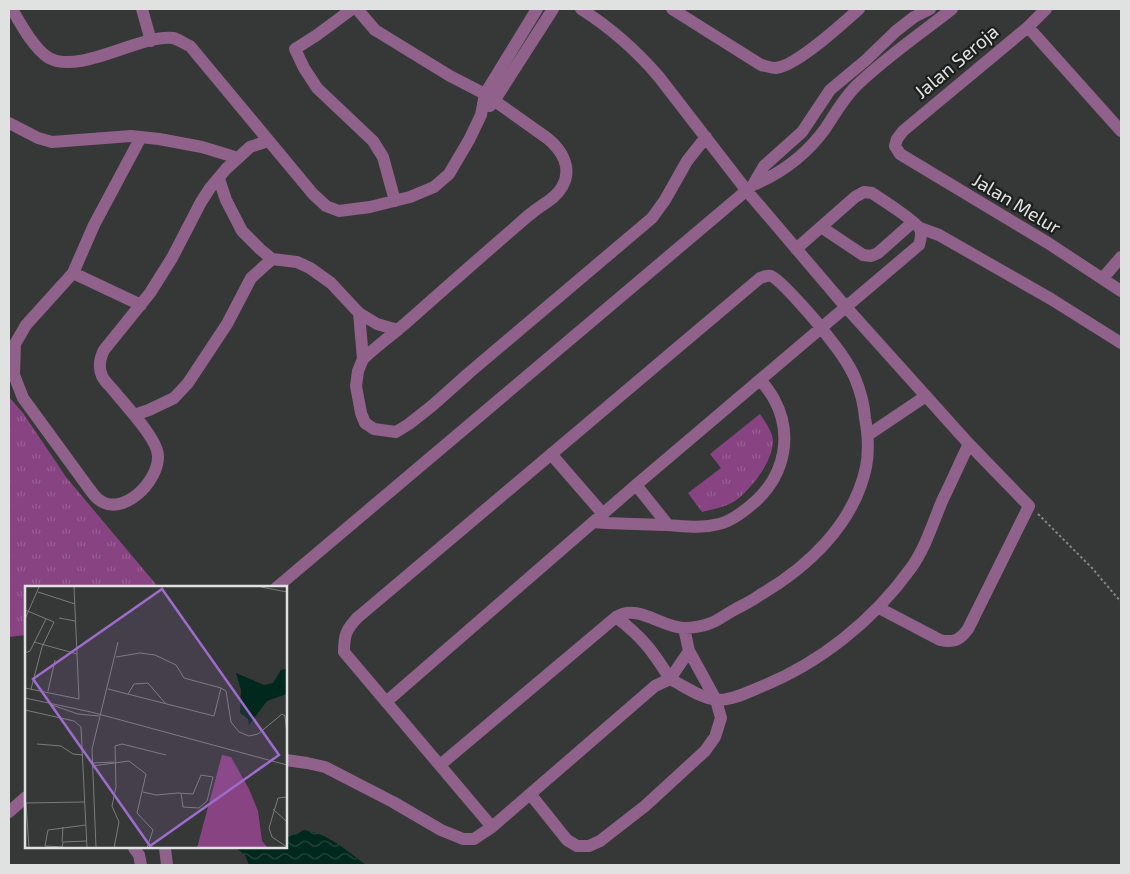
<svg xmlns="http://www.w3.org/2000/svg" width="1130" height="874" font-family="'Exo 2',sans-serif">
  <defs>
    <pattern id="grass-tufts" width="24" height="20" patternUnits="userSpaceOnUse" patternTransform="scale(1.25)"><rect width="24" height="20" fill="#884482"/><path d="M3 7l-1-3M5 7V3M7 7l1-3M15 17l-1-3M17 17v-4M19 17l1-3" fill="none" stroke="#985f93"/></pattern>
    <pattern id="water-waves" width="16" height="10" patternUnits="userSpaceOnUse" patternTransform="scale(1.25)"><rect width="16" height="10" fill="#00281d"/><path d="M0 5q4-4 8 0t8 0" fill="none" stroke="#25473e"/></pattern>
  </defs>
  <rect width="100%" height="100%" fill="#353837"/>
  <path fill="url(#grass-tufts)" d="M9 397 23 413 66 477 159 588H26V635L9 637Z
    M760 414C765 422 773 432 773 442 772 462 753 486 739 498 729 506 715 509 702 512L688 493 721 468 710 454Z"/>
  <path fill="url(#water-waves)" d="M304 830C329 834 346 850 366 865H249L245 855 236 848H286V838Z"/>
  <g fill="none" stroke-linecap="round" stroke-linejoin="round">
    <path stroke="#868887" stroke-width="2" stroke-dasharray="2.5 2.5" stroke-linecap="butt" d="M1038 514 1092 568 1121 602"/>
    <path stroke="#90618a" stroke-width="12" d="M12 9C20 23 34 49 49 58 80 75 140 34 173 38 178 39 185 44 190 46L313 194 326 206 339 211 370 207 410 197 434 187 449 174 469 140 481 115 485 94 537 9
      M142 9 151 41
      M352 9 317 35 295 49 304 68 317 88 373 141 383 157 395 201
      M357 9 375 30 450 76 485 94 547 138C562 150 573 168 562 187 556 198 543 204 533 212 526 217 520 223 513 229 477 260 442 291 407 322 392 335 377 346 363 359
      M581 9C611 28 636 50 659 77L747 191 845 306 969 444 1029 506 968 629C960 640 954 643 940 640L879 608
      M672 9 761 65C766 66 772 68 776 68 797 66 843 23 859 9
      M1046 9 1028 27 903 131 897 139 895 146 900 154 1048 243 1121 291
      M1028 27 1121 131
      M490 106 494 101 553 9
      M9 123 38 138 52 142 131 136 159 139 202 147 238 158
      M219 179 226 200 242 231 260 249 272 259 297 262 310 268 331 283 359 313 377 324 398 330
      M753 185 764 166 802 132 830 90 866 60 896 31 914 17 930 9
      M821 227 863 255 871 256 878 253 913 222
      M920 228 939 235 1051 299 1121 343
      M73 273 94 225 141 137
      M1103 278 1121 257
      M141 305 73 273 26 325 15 344 14 375 23 398 88 487C91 491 94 496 98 499 122 519 159 481 158 456 158 439 125 405 114 391 110 386 104 381 102 376 98 367 100 358 104 350L150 293 172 258 201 202 210 188 226 169 250 147 268 141
      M359 313 363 359 358 371 356 386 361 413 365 423 374 429 396 432 409 424 433 405 470 372 652 218 665 200 687 161 706 137
      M134 415 149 410 174 398 188 383 227 324 251 278 272 259
      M868 435 926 396
      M551 454 603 514
      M636 485 668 525
      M593 522C617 524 641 524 666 525 684 526 701 529 719 524 733 521 747 509 757 500 785 473 793 434 774 399 770 392 765 386 761 380
      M276 588 753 185C782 173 806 155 825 129 835 114 843 99 856 86 886 57 920 34 952 9
      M616 617C642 637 653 651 670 679L689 651
      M386 702 636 485 919 245C921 239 922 234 920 229 916 221 881 199 872 193L864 192 855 197 796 249
      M286 760 307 763 325 767 393 802 441 830 463 839H474L492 827
      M440 765 616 617C639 603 661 628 685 628 692 628 704 626 711 623 719 620 726 614 734 610 743 605 752 601 760 595 808 567 854 524 866 467 869 452 868 434 865 418 864 405 860 390 855 378 848 362 837 348 826 334 818 323 781 280 771 276 767 275 764 277 760 278L357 618C346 630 344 635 344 652L492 827 655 686 670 679C684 686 702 699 718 700 732 700 746 693 758 688 819 664 873 621 911 568 926 547 933 522 943 499 952 481 960 462 969 444
      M531 795 567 840 577 846H589L600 841 645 806 705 751 715 737 721 718 716 700 689 651 684 628
      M9 812 26 797
      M134 848 139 855 141 865
      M165 848 167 865"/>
  </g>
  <g text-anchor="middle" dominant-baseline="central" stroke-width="4.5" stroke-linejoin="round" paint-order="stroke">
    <g font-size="19" fill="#e0e2e1" stroke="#1d1f1e">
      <text transform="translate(956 61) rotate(-40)">Jalan Seroja</text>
      <text transform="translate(1017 203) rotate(31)">Jalan Melur</text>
    </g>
  </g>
  <g transform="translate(25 586)">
    <rect width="262" height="262" fill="#353837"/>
    <path d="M197 169 206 171 224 203 233 225 237 255 243 262H172Z" fill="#884482"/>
    <path d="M261 83 262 108 242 115 224 139 223 133 215 127 216 104 211 87 239 99 248 97 256 84Z" fill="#00281d"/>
    <path fill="none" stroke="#797c7b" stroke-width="1" d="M236 1 262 6M13 6 50 18M0 24 29 36 17 61 6 103M34 32 50 35M0 33 14 1M9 56 52 68M0 67 5 65 21 33M0 102 54 113 49 1M196 102 201 105 206 136 214 146 224 150 233 148 257 128 260 130 262 148M83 103 189 130 196 102 159 92 151 79 130 69 115 67 91 71M23 105 30 74M103 108 109 98 123 97 141 118M0 112 66 126 262 179M27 119 53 128 74 130M0 124 49 135 56 141 62 262M12 158 36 160 48 168 58 169M67 177 89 176M67 180 104 175 121 188 112 227 128 244 122 262M118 206 131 209 153 207 168 208 176 189 188 191 182 215 174 222 158 221 156 207M262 211 253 212 244 242 247 251 262 261M0 217 60 216M1 217 4 262M248 223 262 236M37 256 38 241M20 260 23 244 61 239M20 260 37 261M37 262 38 256 61 255M71 262 67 163 93 56M89 262 94 236 87 220 91 201 90 160 97 158 141 169"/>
    <path fill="#9e6ccb" fill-opacity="0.15" stroke="#9e6ccb" stroke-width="2.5" d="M137 3 254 169 125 260 8 93Z"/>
    <rect width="262" height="262" fill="none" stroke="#e0e2e1" stroke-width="2.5"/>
  </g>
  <rect width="1130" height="874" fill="none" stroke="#e0e2e1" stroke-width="20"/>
</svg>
